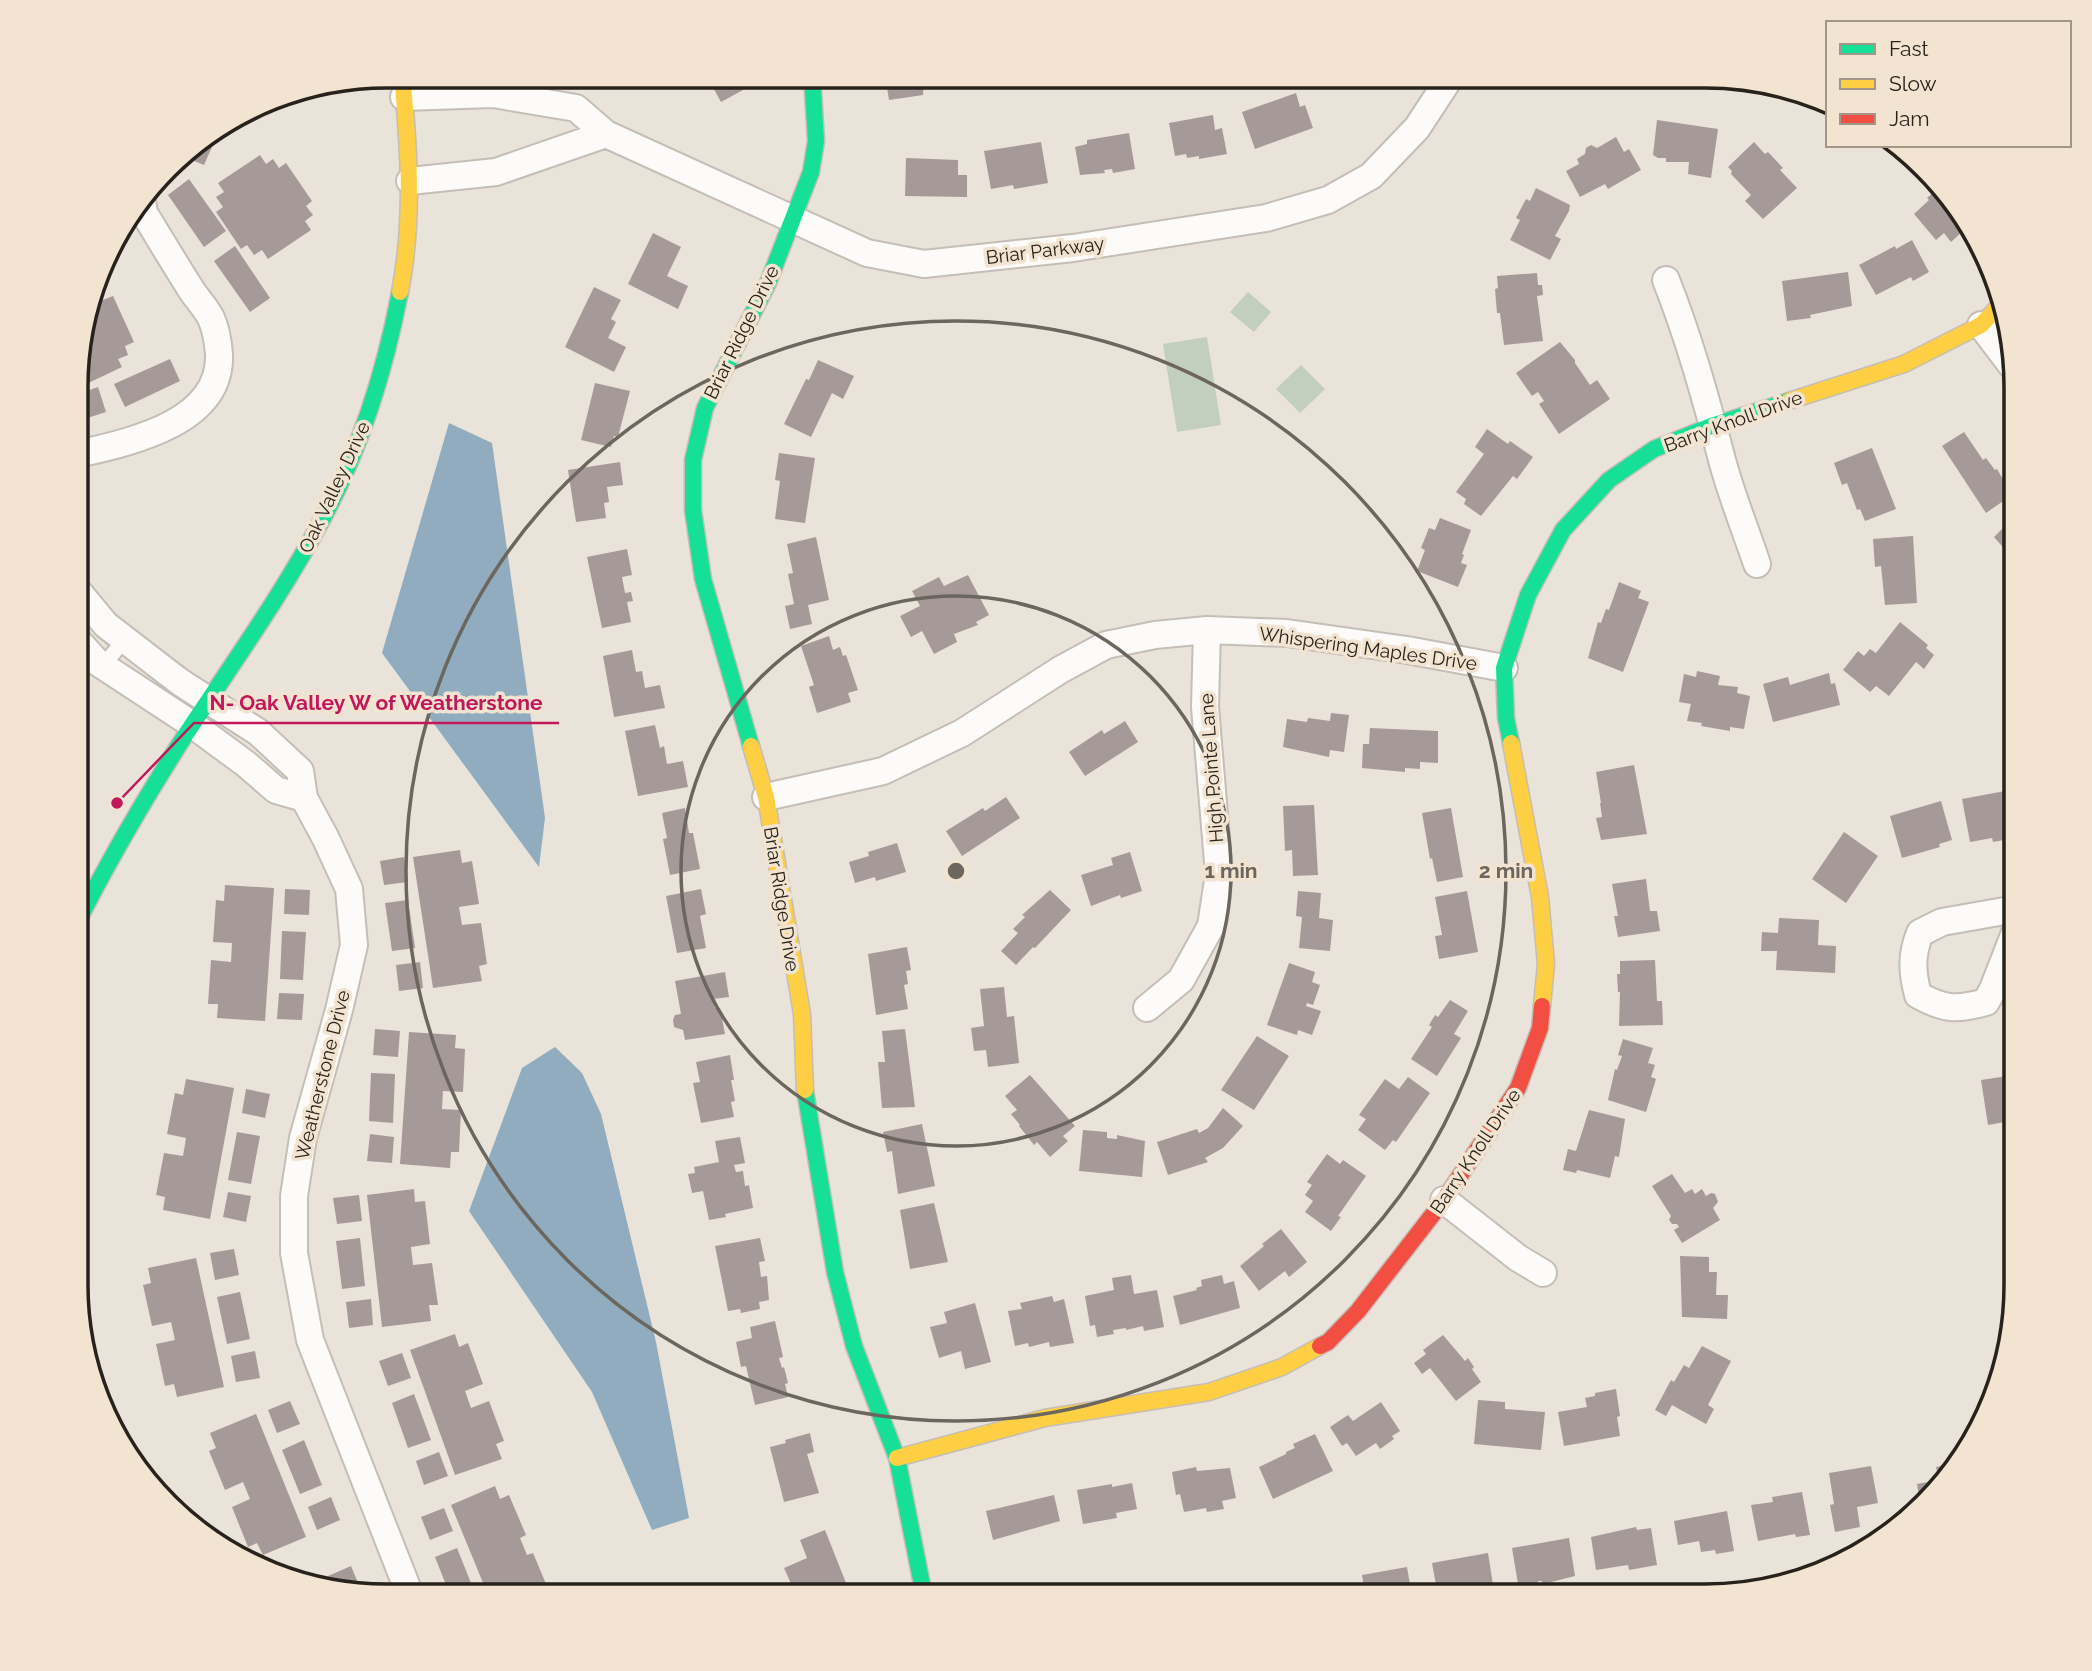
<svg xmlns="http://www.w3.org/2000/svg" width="2092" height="1671" font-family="Raleway,sans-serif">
  <rect width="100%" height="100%" fill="#eae3d9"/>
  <path fill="#c2cfbd" d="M1248 292 1271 312 1254 332 1230 312Z
    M1207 337 1221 425 1177 432 1163 344Z
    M1301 365 1325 389 1300 413 1276 389Z"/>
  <path fill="#90acbe" d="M449 423 492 443 545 818 539 867 382 653Z
    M555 1047 582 1073 601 1114 656 1342 689 1518 652 1530 592 1392 469 1211 522 1068Z"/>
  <path fill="#a69a99" d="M704 75H735L743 90 721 102 708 78 706 79Z
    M885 75 924 76 923 95 889 100Z
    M1296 93 1300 107 1305 105 1313 128 1255 149 1242 112Z
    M283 94V101H273V112L253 111Z
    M1213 115 1215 130 1222 128 1227 154 1199 159V156L1187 158 1186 154 1175 156 1169 123Z
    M1657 120 1718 129 1711 178 1688 174 1689 162H1666V158H1658L1653 155Z
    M219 131 204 165 182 156 184 151Z
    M1129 133 1135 169 1113 173 1112 169 1104 170 1105 173 1080 175 1075 147 1087 144V140Z
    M1616 137 1624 152 1629 149 1641 170 1608 189 1605 184 1580 197 1566 171 1579 164 1577 159 1585 154 1586 148 1591 145 1597 148Z
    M1041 142 1048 183 1014 189 1013 185 991 189 984 151Z
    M1754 142 1765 154 1768 152 1783 168 1780 170 1797 188 1763 219 1745 201 1751 195 1731 174 1732 171 1728 167Z
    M260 155 266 164 273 159 279 168 286 163 312 201 306 206 313 215 305 221 311 230 268 259 262 250 254 255 247 245 241 249 216 212 223 207 216 197 224 192 218 183Z
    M906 158 958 160V175H967V197L905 196Z
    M189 179 226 231 204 247 168 195Z
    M1536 188 1570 205 1569 211 1555 236 1561 239 1550 260 1510 240 1520 220 1516 218 1526 199 1530 201Z
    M1938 188 1964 222 1959 227 1963 231 1951 242 1944 233 1936 240 1914 214 1929 200 1927 198Z
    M653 233 681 247 667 276 688 286 678 309 628 284Z
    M1912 240 1929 272 1913 281 1911 277 1876 295 1859 265 1895 246 1896 249Z
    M235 246 270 298 250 312 214 261Z
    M1848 272 1852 306 1810 315 1811 318 1787 321 1782 281Z
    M1537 273 1538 285H1542L1543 295 1537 296 1543 341 1504 345 1500 313H1497L1495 289 1498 288 1497 276Z
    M594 287 621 300 611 319 616 322 608 338 626 347 614 372 565 347Z
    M99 292 103 300 113 296 134 342 125 346 128 355 118 359 122 367 80 387 78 382V346L96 293Z
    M1560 342 1575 360V363L1590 385 1597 380 1610 399 1559 434 1539 404 1544 401 1538 392 1532 396 1516 373Z
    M170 359 180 381 125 407 114 384Z
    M818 360 854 376 843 399 832 393 811 437 784 424 806 379 809 380Z
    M595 383 630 391 618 437 614 436 611 447 581 440Z
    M98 387 106 412 78 421V394Z
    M1487 429 1508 444 1510 441 1533 457 1517 479 1513 476 1481 516 1464 504 1466 499 1456 492 1484 454 1475 447Z
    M1964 432 1983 460 1986 458 1995 470 1997 469 2012 495 1986 513 1942 446Z
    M1872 448 1896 509 1865 521 1860 509 1857 510 1847 483 1842 485 1834 463Z
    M779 453 815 458 805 523 775 519 780 481 775 480Z
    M620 462 623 485 607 487 609 502 604 503 606 518 576 522 568 470Z
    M2017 510V566L2006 555 2008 553 1994 537 2009 522 2007 519Z
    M1440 518 1471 530 1462 554 1464 555 1461 563 1467 565 1458 587 1417 571 1425 550 1421 548 1429 528 1435 530Z
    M1913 536 1917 603 1885 605 1881 566 1875 567 1873 539Z
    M816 537 829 600 808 605 812 624 790 629 785 606 794 604 788 574 793 573 787 544Z
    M627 549 632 575 622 577 625 593 631 592 633 601 627 602 631 622 602 628 587 557Z
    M968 575 989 615 976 622 978 625 954 634 957 642 934 654 922 631 911 637 900 616 920 606 912 591 939 577 944 586Z
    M1619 582 1641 591 1638 598 1649 602 1623 672 1588 658 1598 622 1601 623 1606 609 1609 610Z
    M1900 622 1928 645 1926 648 1934 655 1924 669 1916 662 1889 696 1876 686 1870 692 1843 670 1858 651 1864 656 1870 649 1876 653Z
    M829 636 833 650 840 647 843 656 846 655 858 690 848 693 851 702 817 713 809 687 814 685 801 646Z
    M632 650 636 672 642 671 645 688 660 685 665 708 614 717 603 656Z
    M1697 671 1720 676 1718 685 1738 687 1737 693 1750 696 1744 729 1730 727V731L1701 726 1702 723 1687 721 1691 704 1679 702 1684 674 1696 677Z
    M1829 673 1831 684 1835 683 1840 705 1773 722 1763 684 1788 677 1790 685Z
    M1331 713 1349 715 1344 752 1330 750 1329 757 1283 747 1287 719 1307 722 1308 718 1330 721Z
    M1125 721 1138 742 1085 776 1069 752 1102 730 1104 734Z
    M655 725 660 748 664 746 667 764 683 761 688 787 638 796 625 731Z
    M1370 728 1438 731V763L1420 762V769L1405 768V772L1362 768 1363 744H1369Z
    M1634 765 1647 834 1601 840 1596 818 1602 817 1600 803H1601L1596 772Z
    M2016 789V831L2008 833 2009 839 1993 842 1992 838 1970 842 1962 799Z
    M1006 797 1020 818 962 856 946 831 983 808 985 811Z
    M1941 801 1952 840 1939 844 1940 847 1902 858 1890 816Z
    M1314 805 1318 875 1293 876 1292 850 1285 851 1283 806Z
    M685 808 689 833H693L700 869 670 875 663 839 667 838 662 813Z
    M1451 808 1463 877 1437 882 1432 858 1430 859 1422 813Z
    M1844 832 1878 856 1846 903 1812 879Z
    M897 843 906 872 876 881 875 877 855 883 849 862 869 856 868 852Z
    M460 850 462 863 472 861 479 904 459 907 462 925 481 923 487 964 479 966 482 981 433 988 413 857Z
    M1130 852 1142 891 1121 898 1120 895 1091 906 1081 875 1113 865 1111 858Z
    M404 857 408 882 384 885 380 861Z
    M1646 879 1650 911H1657L1660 931 1618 937 1614 916H1618L1612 884Z
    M225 885 274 888 265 1021 217 1018 218 1004H208L211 960 231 962 232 943 213 942 216 900 224 901Z
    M285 889 310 890 309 915 284 914Z
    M701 889 706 914 700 916 706 948 677 953 666 896Z
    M1050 890 1071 910 1035 948 1033 947 1016 965 1001 951 1018 933 1013 929 1025 917 1022 915Z
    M1298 891 1321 893 1319 918 1333 920 1330 951 1299 948 1302 917 1296 916Z
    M1467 891 1478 952 1439 959 1435 936 1442 935 1435 897Z
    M408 900 415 948 392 951 385 903Z
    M1779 918 1819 920 1818 945 1836 946 1835 973 1776 970 1777 951H1761L1762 932 1778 933Z
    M282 931 306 932 303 980 280 979Z
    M907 947 911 970 906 971 908 984 904 985 908 1009 876 1015 868 954Z
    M1655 960 1657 1001H1662L1663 1025 1619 1026 1620 992H1618L1617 974H1620V961Z
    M420 962 423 988 399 991 396 965Z
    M1289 963 1315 972 1312 982 1320 985 1313 1005 1307 1003 1306 1006 1321 1011 1312 1035 1298 1030 1297 1035 1267 1025Z
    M725 972 729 997 713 999 715 1008H720L725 1034 685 1040 683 1030 674 1027 673 1020 675 1015 681 1014 675 981Z
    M1004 987 1007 1017 1014 1016 1019 1063 988 1067 986 1050 974 1051 971 1028 984 1026 980 989Z
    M279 993 304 994 302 1020 277 1019Z
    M1450 1000 1468 1011 1454 1034 1461 1038 1437 1076 1411 1059 1432 1027 1429 1025 1435 1015 1438 1017Z
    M375 1029 400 1031 398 1057 373 1055Z
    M905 1029 915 1107 882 1108 878 1062H885L882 1031Z
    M409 1032 456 1035 455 1048 465 1049 463 1092 443 1091 442 1109 461 1110 459 1152H451L450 1168 400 1164Z
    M1257 1036 1289 1056 1254 1110 1221 1090Z
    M1623 1039 1653 1048 1648 1063 1655 1065 1651 1077 1656 1079 1646 1112 1608 1100 1615 1069 1617 1070 1622 1056 1618 1055Z
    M730 1055 734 1080H731L735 1101 731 1102 734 1117 701 1123 693 1083 700 1082 696 1062Z
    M2016 1062V1120L1988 1125 1981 1080 2014 1075 2012 1063Z
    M371 1073 395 1074 393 1123 369 1121Z
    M1030 1075 1075 1126 1063 1136 1068 1141 1050 1157 1037 1142 1034 1145 1019 1126 1020 1125 1011 1114 1017 1110 1005 1096Z
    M1408 1077 1430 1093 1396 1142 1393 1140 1385 1150 1358 1130 1366 1119 1359 1115 1385 1079 1399 1089Z
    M186 1079 234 1088 210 1219 163 1210 165 1197 156 1195 164 1153 183 1156 186 1138 167 1134 175 1093 183 1095Z
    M246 1089 270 1094 265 1118 242 1113Z
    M1223 1108 1243 1126 1223 1148 1205 1158 1208 1162 1168 1175 1157 1142 1197 1129 1199 1133 1208 1128Z
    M1589 1110 1625 1119 1619 1157 1615 1156 1610 1178 1577 1170 1576 1173 1563 1170 1568 1149 1576 1151Z
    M922 1124 935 1186 898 1194 892 1151 887 1152 883 1132Z
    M1083 1130 1107 1132V1138L1117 1139V1135L1145 1141 1142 1177 1079 1171Z
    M237 1132 260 1136 251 1184 228 1180Z
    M370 1134 394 1137 392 1163 367 1161Z
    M740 1137 745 1163 734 1165 736 1172 743 1171 745 1186 749 1185 753 1208 725 1214 726 1217 709 1220 703 1191 692 1193 688 1174 695 1173 694 1167 719 1162 715 1141Z
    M1327 1154 1340 1164 1343 1160 1366 1176 1338 1216 1341 1217 1331 1231 1305 1212 1313 1201 1305 1195 1312 1185 1307 1182Z
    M1672 1174 1685 1193 1692 1189 1695 1194 1702 1189 1706 1196 1711 1193 1715 1194 1718 1202 1713 1208 1720 1220 1682 1243 1674 1230 1679 1227 1677 1224H1672L1669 1220 1671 1216 1652 1186Z
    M414 1189 415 1202 425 1201 430 1244 411 1247 413 1265 432 1263 438 1305H429L431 1321 382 1327 367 1195Z
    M228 1192 251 1196 246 1222 223 1217Z
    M359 1195 362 1221 337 1224 333 1198Z
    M934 1203 948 1262 910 1269 900 1210Z
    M1281 1229 1307 1262 1289 1277 1285 1271 1259 1291 1240 1266 1264 1246 1262 1244Z
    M360 1238 365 1286 342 1289 336 1241Z
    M760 1238 765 1261 759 1262 761 1277 767 1276 769 1300 759 1302 760 1309 741 1313 740 1309 728 1311 715 1246Z
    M234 1249 239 1275 215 1280 210 1253Z
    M1680 1256 1709 1257V1272H1717L1716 1295H1728L1727 1319 1682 1317Z
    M196 1258 224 1387 177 1397 174 1384 165 1386 156 1344 175 1340 171 1322 152 1326 143 1285 151 1283 148 1268Z
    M1131 1275 1134 1294 1157 1290 1164 1327 1144 1331 1143 1326 1126 1330V1328L1113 1330 1114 1334 1097 1337 1095 1325 1090 1326 1085 1296 1114 1290 1112 1278Z
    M1222 1275 1224 1284 1234 1281 1240 1308 1180 1325 1173 1296 1197 1290 1196 1288 1202 1286 1201 1280Z
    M240 1292 250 1339 227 1344 217 1297Z
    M1052 1296 1054 1302 1064 1299 1074 1343 1050 1347 1049 1342 1029 1347 1028 1343 1015 1346 1008 1311 1022 1309 1020 1303Z
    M371 1299 373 1325 349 1328 346 1302Z
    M975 1303 991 1362 965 1369 961 1351 939 1358 930 1327 947 1323 944 1312Z
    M775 1321 783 1357 779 1358 782 1368 784 1367 788 1383 785 1384 788 1397 755 1405 746 1366 741 1367 736 1342 752 1338 750 1327Z
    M455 1334 459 1347 468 1343 483 1384 465 1391 471 1408 489 1401 504 1441 496 1444 502 1459 455 1475 410 1350Z
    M1443 1335 1465 1361 1468 1358 1474 1367 1472 1369 1481 1382 1456 1401 1430 1368 1422 1374 1414 1363 1426 1354 1423 1350Z
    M1702 1346 1731 1361 1708 1405 1714 1409 1706 1424 1672 1405 1666 1416 1655 1410 1671 1380 1674 1382 1684 1365 1689 1368Z
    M255 1351 260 1378 236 1382 231 1356Z
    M402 1353 411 1378 388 1386 379 1361Z
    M1616 1389 1620 1416 1617 1417 1620 1436 1564 1446 1558 1412 1587 1407 1585 1398 1595 1396V1393Z
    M414 1394 431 1440 408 1448 392 1403Z
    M1478 1400 1505 1402V1409L1545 1412 1541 1450 1474 1444Z
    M290 1401 300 1424 277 1433 268 1410Z
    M1381 1402 1400 1431 1392 1436 1394 1439 1380 1449 1376 1443 1356 1456 1347 1443 1342 1446 1330 1427 1348 1415 1353 1421Z
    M256 1414 306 1537 263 1555 257 1543 248 1547 232 1507 250 1499 243 1482 225 1490 209 1451 216 1448 210 1433Z
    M810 1433 814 1452 807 1454 819 1493 784 1502 770 1447 786 1443 785 1440Z
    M1315 1434 1333 1471 1273 1499 1259 1467 1286 1454V1452L1295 1448 1293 1444Z
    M304 1440 322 1485 300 1494 282 1450Z
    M439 1452 448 1476 424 1485 416 1461Z
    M1956 1463 1939 1490 1920 1503 1917 1484 1939 1480 1936 1467Z
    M1871 1466 1878 1503 1857 1507 1860 1527 1835 1532 1830 1505 1834 1504 1829 1473Z
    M1196 1467 1197 1471 1230 1468 1236 1498 1222 1501 1224 1509 1207 1512 1206 1508 1184 1512 1180 1494 1176 1495 1172 1472Z
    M1132 1483 1137 1509 1116 1513 1117 1518 1083 1524 1077 1490 1112 1484V1487Z
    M495 1486 500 1499 509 1495 526 1535 520 1538 527 1555 533 1553 549 1591 542 1595H488L451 1505Z
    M1802 1492 1810 1535 1796 1537 1795 1534 1758 1541 1751 1505 1773 1502 1772 1497Z
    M1054 1495 1060 1521 993 1540 986 1511Z
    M331 1497 340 1520 317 1530 308 1507Z
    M444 1508 453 1531 430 1540 421 1517Z
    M1727 1511 1734 1551 1716 1554 1715 1550 1701 1552 1699 1541 1678 1545 1674 1521Z
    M1636 1527 1637 1530 1651 1528 1657 1565 1629 1570 1628 1565 1596 1570 1591 1537Z
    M825 1530 850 1593 845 1595H817L815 1591 806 1595H796L784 1568 807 1558 800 1540Z
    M1569 1538 1575 1576 1543 1584 1542 1581H1538L1539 1587 1519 1590 1512 1548Z
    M457 1548 475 1593 470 1595H450L435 1557Z
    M1488 1553 1494 1591 1476 1596H1438L1432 1563Z
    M351 1566 361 1590 355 1592 333 1587 328 1576Z
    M1407 1567 1412 1596H1356L1365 1593 1362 1575Z
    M1325 1583 1327 1596H1277L1276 1591Z"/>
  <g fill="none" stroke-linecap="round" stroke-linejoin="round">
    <defs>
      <path id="lane" d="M103 666 124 640"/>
      <path id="street" d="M404 97 493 94 576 108 606 134 867 253 924 264 1073 248 1266 218 1328 200 1371 176 1417 128 1451 76
        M410 181 496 172 606 134
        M1666 280C1689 338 1705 396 1721 456 1730 492 1745 528 1757 564
        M1981 325 2012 366
        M78 454C130 442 222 423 219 354 218 342 216 329 211 318 206 308 198 300 192 291 176 266 160 239 144 213L142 201
        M77 590 106 625 180 682 258 732 300 771 304 798 326 839 349 889 354 945 339 1010 303 1138 294 1196V1253L310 1340 410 1595
        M77 640 97 662 193 725 246 764 276 790 304 798
        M766 797 883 771 962 733 1060 670 1106 645 1155 635 1207 630 1287 633 1407 650 1504 668
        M2016 930 1993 989 1986 1002C1957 1010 1945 1010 1918 995 1912 972 1911 955 1920 933L1942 922 2016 909
        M1147 1008 1181 980 1211 926 1219 874 1205 707 1207 630
        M1444 1200 1518 1258 1543 1273"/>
      <path id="fast" d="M1511 743 1506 718 1504 668 1528 595 1563 530 1609 480 1654 449 1714 425 1789 401
        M751 746 703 579 693 510V460L705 408 768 283 811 172 816 141 812 75
        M77 923C110 858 147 795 186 734 233 663 283 593 323 518 361 448 385 370 400 292
        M805 1090 835 1272 854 1346 897 1458 924 1595"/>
      <path id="slow" d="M400 292C414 220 409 148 402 75
        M1789 401 1904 364 1981 325 1998 307
        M1511 743 1540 897 1546 964 1542 1006
        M751 746 766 797 802 1014 805 1090
        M897 1458 1045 1418 1209 1392 1282 1367 1320 1346"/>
      <path id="jam" d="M1320 1346 1328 1342 1358 1311 1444 1200 1518 1088 1540 1028 1542 1006"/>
    </defs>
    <use href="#lane" stroke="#c4beb6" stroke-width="18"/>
    <use href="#street" stroke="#c4beb6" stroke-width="30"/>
    <use href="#fast" stroke="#c4beb6" stroke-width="19"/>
    <use href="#slow" stroke="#c4beb6" stroke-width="19"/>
    <use href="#jam" stroke="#c4beb6" stroke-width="19"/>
    <use href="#lane" stroke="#fcfbf9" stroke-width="14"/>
    <use href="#street" stroke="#fcfbf9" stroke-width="26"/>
    <use href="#fast" stroke="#16e098" stroke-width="16"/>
    <use href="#slow" stroke="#ffcf43" stroke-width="16"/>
    <use href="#jam" stroke="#f24e42" stroke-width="16"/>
  </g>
  <g fill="none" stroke="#6b665e" stroke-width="3.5">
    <circle cx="956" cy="871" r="275"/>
    <circle cx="956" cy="871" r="550"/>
  </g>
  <g text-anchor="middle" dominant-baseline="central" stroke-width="7" stroke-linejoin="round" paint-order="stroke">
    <g font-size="19" fill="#27221b" stroke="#f2e4d1">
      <text transform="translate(1045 250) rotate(-7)">Briar Parkway</text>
      <text transform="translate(741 332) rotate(-64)">Briar Ridge Drive</text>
      <text transform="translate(1733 421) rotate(-20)">Barry Knoll Drive</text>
      <text transform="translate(334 487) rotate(-65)">Oak Valley Drive</text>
      <text transform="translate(1368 648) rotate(8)">Whispering Maples Drive</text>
      <text transform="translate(1211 768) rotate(-94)">High Pointe Lane</text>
      <text transform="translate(782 899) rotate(81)">Briar Ridge Drive</text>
      <text transform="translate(322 1075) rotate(-76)">Weatherstone Drive</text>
      <text transform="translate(1475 1151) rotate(-56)">Barry Knoll Drive</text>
    </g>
  </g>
  <path d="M0 0H2092V1671H0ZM387 88H1705A299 299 0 0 1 2004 387V1285A299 299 0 0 1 1705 1584H387A299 299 0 0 1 88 1285V387A299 299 0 0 1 387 88Z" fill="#f2e4d1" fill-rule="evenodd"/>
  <path fill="none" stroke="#27221b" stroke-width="3.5" d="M387 88H1705A299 299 0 0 1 2004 387V1285A299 299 0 0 1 1705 1584H387A299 299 0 0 1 88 1285V387A299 299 0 0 1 387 88Z"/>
  <circle cx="956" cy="871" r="10" fill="#6b665e" stroke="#f2e4d1" stroke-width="3.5"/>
  <g font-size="21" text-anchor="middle" font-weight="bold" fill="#6b665e" stroke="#f2e4d1" stroke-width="7" stroke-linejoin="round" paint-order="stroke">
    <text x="1231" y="878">1 min</text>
    <text x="1506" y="878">2 min</text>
  </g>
  <path fill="none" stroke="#c2185b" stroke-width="2.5" d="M117 803L194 723H559"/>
  <circle fill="#c2185b" stroke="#f2e4d1" stroke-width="2.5" cx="117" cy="803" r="7"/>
  <g font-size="21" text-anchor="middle" font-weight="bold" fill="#c2185b" stroke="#f2e4d1" stroke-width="7" stroke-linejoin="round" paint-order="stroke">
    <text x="376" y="710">N- Oak Valley W of Weatherstone</text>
  </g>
  <rect x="1826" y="21" width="245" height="126" fill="#f2e4d1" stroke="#a19688" stroke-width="2"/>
  <rect x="1840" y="44" width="35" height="10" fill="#16e098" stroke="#a19688" stroke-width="2"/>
  <text x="1889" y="56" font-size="21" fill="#27221b">Fast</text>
  <rect x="1840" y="79" width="35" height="10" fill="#ffcf43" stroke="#a19688" stroke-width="2"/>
  <text x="1889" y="91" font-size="21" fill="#27221b">Slow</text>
  <rect x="1840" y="114" width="35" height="10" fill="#f24e42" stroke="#a19688" stroke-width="2"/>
  <text x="1889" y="126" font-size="21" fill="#27221b">Jam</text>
</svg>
